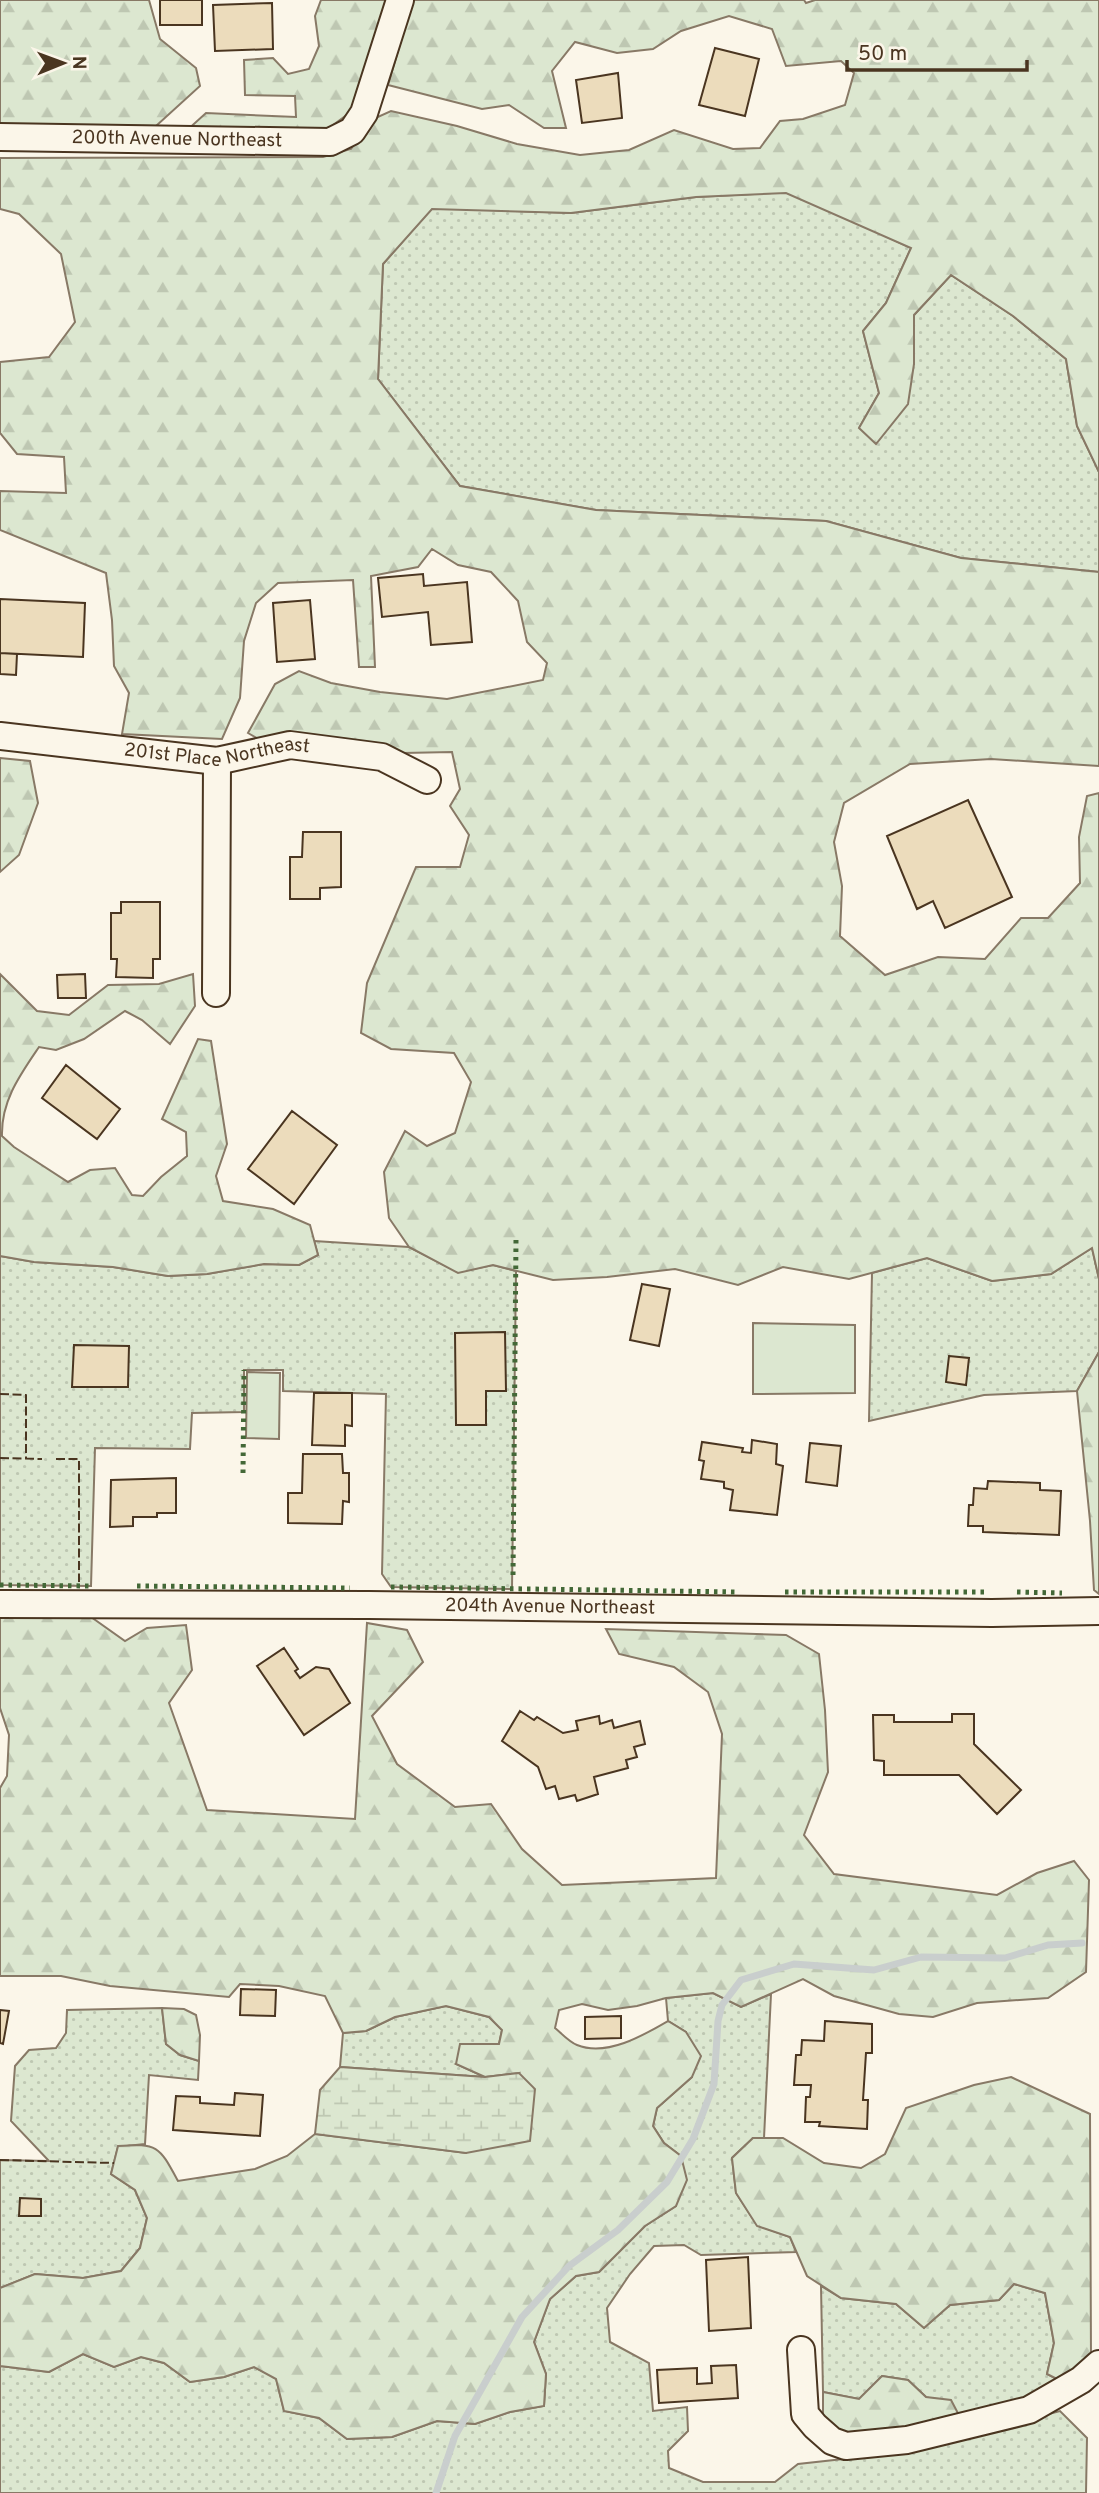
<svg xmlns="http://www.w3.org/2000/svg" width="1099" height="2493" font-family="Overpass,sans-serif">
  <defs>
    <pattern id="grass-dots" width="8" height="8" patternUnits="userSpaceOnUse" patternTransform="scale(1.75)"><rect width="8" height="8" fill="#dce7d0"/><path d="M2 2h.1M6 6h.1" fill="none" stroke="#bec7b2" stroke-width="1.8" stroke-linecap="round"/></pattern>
    <pattern id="forest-firs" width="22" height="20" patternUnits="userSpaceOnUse" patternTransform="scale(1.75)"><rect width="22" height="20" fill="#dce7d0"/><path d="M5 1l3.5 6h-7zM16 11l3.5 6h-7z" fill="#bec7b2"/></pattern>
    <pattern id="wetland-marsh" width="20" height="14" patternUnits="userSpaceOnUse" patternTransform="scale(1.75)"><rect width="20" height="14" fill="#dce7d0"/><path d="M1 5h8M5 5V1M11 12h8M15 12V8" fill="none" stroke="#bec7b2"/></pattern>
  </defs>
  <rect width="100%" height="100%" fill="#fbf6e9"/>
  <path fill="url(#grass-dots)" stroke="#887966" stroke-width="2" d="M792 192 911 248 886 303 863 331 879 393 859 428 914 364V315L951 275 1013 316 1066 359 1077 426 1099 472V572L961 558 826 521 596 510 460 486 378 379 383 264 432 208 571 213 696 197Z
    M314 1241 409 1247 458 1272 493 1265 516 1271 512 1589 391 1587 382 1574 386 1394 283 1391V1370H244V1412L192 1413 190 1449 95 1448 91 1586 0 1585V1256L34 1262 113 1267 168 1276 207 1274 264 1264 299 1265 318 1255Z
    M1092 1248 1099 1279V1352L1077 1391 984 1395 869 1421 872 1273 927 1258 992 1281 1051 1274Z
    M713 1993 741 2007 771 1994 764 2138H753L732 2158 736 2193 757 2225 790 2237 796 2252 701 2255 684 2245 654 2246 630 2274 607 2308 610 2342 649 2363 653 2411 687 2407 688 2431 668 2451 669 2468 703 2482H775L798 2464 907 2452 1060 2411 1087 2438 1086 2493H0V2366L49 2372 83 2354 114 2367 141 2357 164 2363 190 2382 224 2377 254 2367 276 2378 284 2411 319 2418 347 2439 392 2437 437 2421 475 2424 510 2412 544 2406 546 2374 534 2342 550 2299 576 2276 599 2272 645 2226 676 2206 681 2156 664 2143 653 2126 657 2108 692 2077 686 2032 668 2021 666 1998Z
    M446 2006 489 2017 502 2030 499 2044 456 2064 485 2077 340 2067 343 2033 366 2031 395 2017Z
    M162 2008 166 2044 180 2055 199 2061 198 2080 149 2075 145 2144 118 2147 111 2174 135 2190 147 2218 140 2248 121 2271 83 2278 35 2274 0 2288V2160L49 2161 11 2121 15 2066 29 2050 56 2048 66 2033 67 2010Z
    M1014 2284 1045 2293 1054 2343 1047 2374 1061 2381 1031 2402 961 2419 926 2397 908 2380 882 2376 859 2399 823 2392 821 2286 841 2298 896 2304 924 2328 950 2305 999 2300Z"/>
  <path fill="url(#forest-firs)" stroke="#887966" stroke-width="2" d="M0 0H149L160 39 196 68 200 86 156 126 0 124Z
    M321 0H389L368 83 348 114 329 128 295 135 185 132 206 113 296 117 295 96 245 95 244 60 273 58 288 74 309 69 319 46 315 16Z
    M413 0H804L806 3 815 0H1099V472L1077 426 1066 359 1013 316 951 275 914 315V364L908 404 876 444 859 428 879 393 863 331 886 303 911 248 786 193 696 197 571 213 432 209 383 264 378 379 460 486 596 510 826 521 961 558 1099 572V766L991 759 910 764 844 803 834 842 842 886 840 936 885 975 938 957 985 959 1021 918H1048L1080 883 1079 837 1087 796 1099 793V1279L1092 1248 1051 1274 992 1281 927 1258 849 1279 783 1267 738 1285 675 1269 607 1277 553 1280 493 1265 458 1273 409 1247 389 1218 384 1172 405 1131 427 1146 455 1133 471 1082 454 1053 391 1049 361 1033 367 983 416 867H460L469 835 450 806 460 789 452 752 403 753 260 740 248 733 275 684 299 671 331 683 380 692 447 699 543 680 547 663 527 642 518 601 491 572 458 565 432 549 418 567 371 576 375 667H359L353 580 278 583 256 603 244 641 240 698 222 739 122 734 129 693 114 666 112 620 106 573 0 530V491L66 493 64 457 17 454 0 433V362L49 357 75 322 61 254 19 214 0 209V158L323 157 351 149 371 120 391 111 457 126 517 144 580 155 629 150 674 130 733 149 760 148 780 121 803 119 845 105 854 73 841 61 786 66 772 29 729 16 681 31 653 49 617 53 575 42 552 71 566 128H544L509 105 482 109 388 85Z
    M0 758 30 761 38 803 19 855 0 872Z
    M0 974 37 1011 69 1015 108 985 159 984 193 974 195 1006 170 1044 142 1020 125 1011 84 1039 56 1050 39 1047C20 1075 1 1101 2 1136L14 1147 68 1182 90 1170 115 1168 132 1195 143 1196 161 1177 187 1156 186 1132 162 1119 198 1039 211 1041 227 1144 216 1176 223 1201 273 1209 310 1225 318 1255 299 1265 264 1264 207 1274 168 1276 113 1267 34 1262 0 1256Z
    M1099 1352V1594L1094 1590 1090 1521 1077 1391Z
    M0 1617H91L125 1641 147 1628 186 1625 192 1670 169 1703 207 1810 355 1819 367 1623 407 1630 423 1662 372 1716 397 1764 455 1807 491 1804 522 1849 562 1885 716 1878 722 1734 708 1692 674 1667 619 1654 606 1629 786 1635 819 1654 825 1710 828 1772 804 1835 834 1874 997 1895 1037 1873 1074 1861 1089 1880 1086 1972 1048 1998 977 2003 933 2017 899 2014 834 1996 803 1979 741 2007 713 1993 666 1998 637 2006 608 2010 582 2004 559 2010 555 2028C561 2033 569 2042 577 2045 607 2057 644 2035 668 2021L686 2032 701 2056 692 2077 657 2108 653 2126 664 2143 681 2156 687 2180 676 2206 645 2226 599 2272 576 2276 550 2299 534 2342 546 2374 544 2406 510 2412 475 2424 437 2421 392 2437 347 2439 319 2418 284 2411 276 2379 254 2367 224 2377 190 2382 164 2363 141 2357 114 2367 83 2354 49 2372 0 2366V2288L35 2274 83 2278 121 2271 140 2248 147 2218 135 2190 111 2174 118 2146C158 2143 159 2146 178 2181L255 2169 287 2156 315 2134 466 2153 519 2073 485 2077 456 2064 460 2044H499L502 2030 489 2017 446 2006 395 2017 366 2031 343 2033 325 1996 279 1986 240 1984 229 1997 110 1986 61 1976H0V1788L7 1776 9 1735 0 1708Z
    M162 2008 184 2009 196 2015 200 2035 199 2061 180 2055 166 2044Z
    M1011 2077 1090 2114 1091 2360 1061 2381 1047 2374 1054 2343 1045 2293 1014 2284 999 2300 950 2305 924 2328 896 2304 841 2298 807 2276 790 2237 757 2226 736 2193 732 2158 753 2138H783L824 2163 861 2168 885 2154 906 2108 974 2085Z
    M882 2376 908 2380 926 2397 951 2400 961 2419 873 2438 823 2427V2392L859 2399Z"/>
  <path fill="url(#wetland-marsh)" stroke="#887966" stroke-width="2" d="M340 2067 485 2077 519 2073 535 2089 530 2141 466 2153 315 2134 320 2090Z"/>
  <path fill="#dce7d0" stroke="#887966" stroke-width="2" d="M753 1323 855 1325V1393L753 1394Z
    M247 1372 280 1373 279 1439 246 1438Z"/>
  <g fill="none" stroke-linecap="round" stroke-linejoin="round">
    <path stroke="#c9cecd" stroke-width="7" d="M436 2493 455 2436 522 2317 569 2266 618 2230 667 2182 693 2139 714 2084 718 2021 722 2005 741 1980 794 1964 874 1970 921 1957 1005 1958 1048 1945 1082 1943"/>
  </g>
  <path fill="#ecdcbc" stroke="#4a3520" stroke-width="2" d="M160 0H202V25H160Z
    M272 3 273 49 215 51 213 5Z
    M715 48 759 59 745 116 699 105Z
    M618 73 622 118 582 123 576 80Z
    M423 574 424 586 467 582 472 642 431 645 428 612 382 617 378 578Z
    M0 599 85 603 83 657 0 653Z
    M310 600 315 659 277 662 273 603Z
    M0 653 17 654 16 675 0 674Z
    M968 800 1012 897 945 928 933 901 917 909 887 836Z
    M303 832H341V887L320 888V899H290V857H302Z
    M121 902H160V959H153V978L116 977 117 959H111V913H121Z
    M85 974 86 998H58L57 975Z
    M66 1065 120 1109 97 1139 42 1098Z
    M292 1111 337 1145 294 1204 248 1169Z
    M642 1284 670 1289 659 1346 630 1340Z
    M505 1332 506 1391H486V1425H456L455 1333Z
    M74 1345 129 1346 128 1387H72Z
    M949 1356 969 1358 966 1385 946 1382Z
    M314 1393H352V1426L345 1425V1446L312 1445Z
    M752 1440 777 1444 776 1464 783 1466 777 1515 730 1510 733 1490 724 1488V1482L701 1479 704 1461 699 1460 702 1442 743 1448 742 1452 751 1453Z
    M810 1443 841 1446 837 1486 806 1482Z
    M303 1454H342L343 1473H349V1502L343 1501 342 1524 288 1523V1493H302Z
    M176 1478V1513H157V1517H133V1526L110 1527 111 1480Z
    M988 1481 1040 1483V1490L1061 1491 1059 1535 983 1532V1526H968L969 1505H973L974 1488 987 1489Z
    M284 1648 298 1669 295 1671 300 1678 316 1667 329 1669 350 1703 304 1735 257 1666Z
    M520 1711 534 1720 537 1717 563 1733 578 1730 576 1721 599 1716 600 1724 612 1720 614 1728 640 1721 645 1744 634 1747 637 1757 626 1760 628 1768 594 1777 598 1794 577 1801 575 1795 559 1799 555 1786 546 1789 538 1767 502 1741Z
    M952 1714H974V1744L1021 1790 997 1814 959 1775H884V1761L874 1760 873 1715H894V1722H952Z
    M241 1989 276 1990 275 2016 240 2015Z
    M0 2010 9 2011 3 2044 0 2043Z
    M621 2016V2038L585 2039V2017Z
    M825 2021 872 2024V2053H866L863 2100H868L867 2129 819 2126 820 2122H805L806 2097H810L811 2085H794L796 2055H801L802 2040 824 2041Z
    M235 2093 263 2095 260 2136 173 2130 176 2096 200 2097V2103L234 2105Z
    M20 2198 41 2199V2216H19Z
    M748 2257 751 2328 709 2331 706 2260Z
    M736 2365 738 2398 659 2403 657 2370 697 2368V2384L712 2383 711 2366Z"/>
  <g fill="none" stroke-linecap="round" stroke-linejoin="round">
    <defs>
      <g id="minor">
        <path id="s1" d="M0 137 330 142 352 131 364 113 400 0"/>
        <path id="s2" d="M0 736 217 761 290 745 382 757 427 780"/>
        <path d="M216 993 217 761"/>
        <path id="s3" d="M0 1604 369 1605 992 1613 1099 1611"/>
        <path d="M801 2350 805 2414 815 2426 832 2441 846 2446 907 2440 1029 2410 1081 2380 1099 2364"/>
      </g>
    </defs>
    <use href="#minor" stroke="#4a3520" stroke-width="30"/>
    <use href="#minor" stroke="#fbf6e9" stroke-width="26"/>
    <path stroke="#436837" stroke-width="5" stroke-dasharray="3.5 5" stroke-linecap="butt" d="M243 1473 244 1370
      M513 1575 516 1239
      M0 1585 91 1586
      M137 1586 350 1588
      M391 1587 739 1592
      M785 1592H985
      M1017 1592 1062 1593"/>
    <path stroke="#4a3520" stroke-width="2" stroke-dasharray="9 3.5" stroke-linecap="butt" d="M0 1394 26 1395V1459
      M0 1458 42 1459
      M56 1459H79V1582
      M0 2160 114 2163"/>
  </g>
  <g text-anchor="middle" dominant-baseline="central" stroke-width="5" stroke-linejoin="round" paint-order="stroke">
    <g font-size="19" fill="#4a3520" stroke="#fbf6e9">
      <text stroke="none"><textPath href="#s1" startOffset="177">200th Avenue Northeast</textPath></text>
      <text stroke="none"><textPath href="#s2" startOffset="219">201st Place Northeast</textPath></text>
      <text stroke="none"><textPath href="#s3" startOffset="550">204th Avenue Northeast</textPath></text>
    </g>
  </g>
  <g transform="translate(63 63) rotate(89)" stroke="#fbf6e9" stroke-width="5" paint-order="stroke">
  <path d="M0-5L12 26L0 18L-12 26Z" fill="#4a3520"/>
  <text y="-10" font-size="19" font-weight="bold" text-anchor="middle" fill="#4a3520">N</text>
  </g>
  <path d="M847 60v10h180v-10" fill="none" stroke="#4a3520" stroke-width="3.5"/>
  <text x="858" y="60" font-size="21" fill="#4a3520" stroke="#fbf6e9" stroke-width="5" paint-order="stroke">50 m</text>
</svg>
